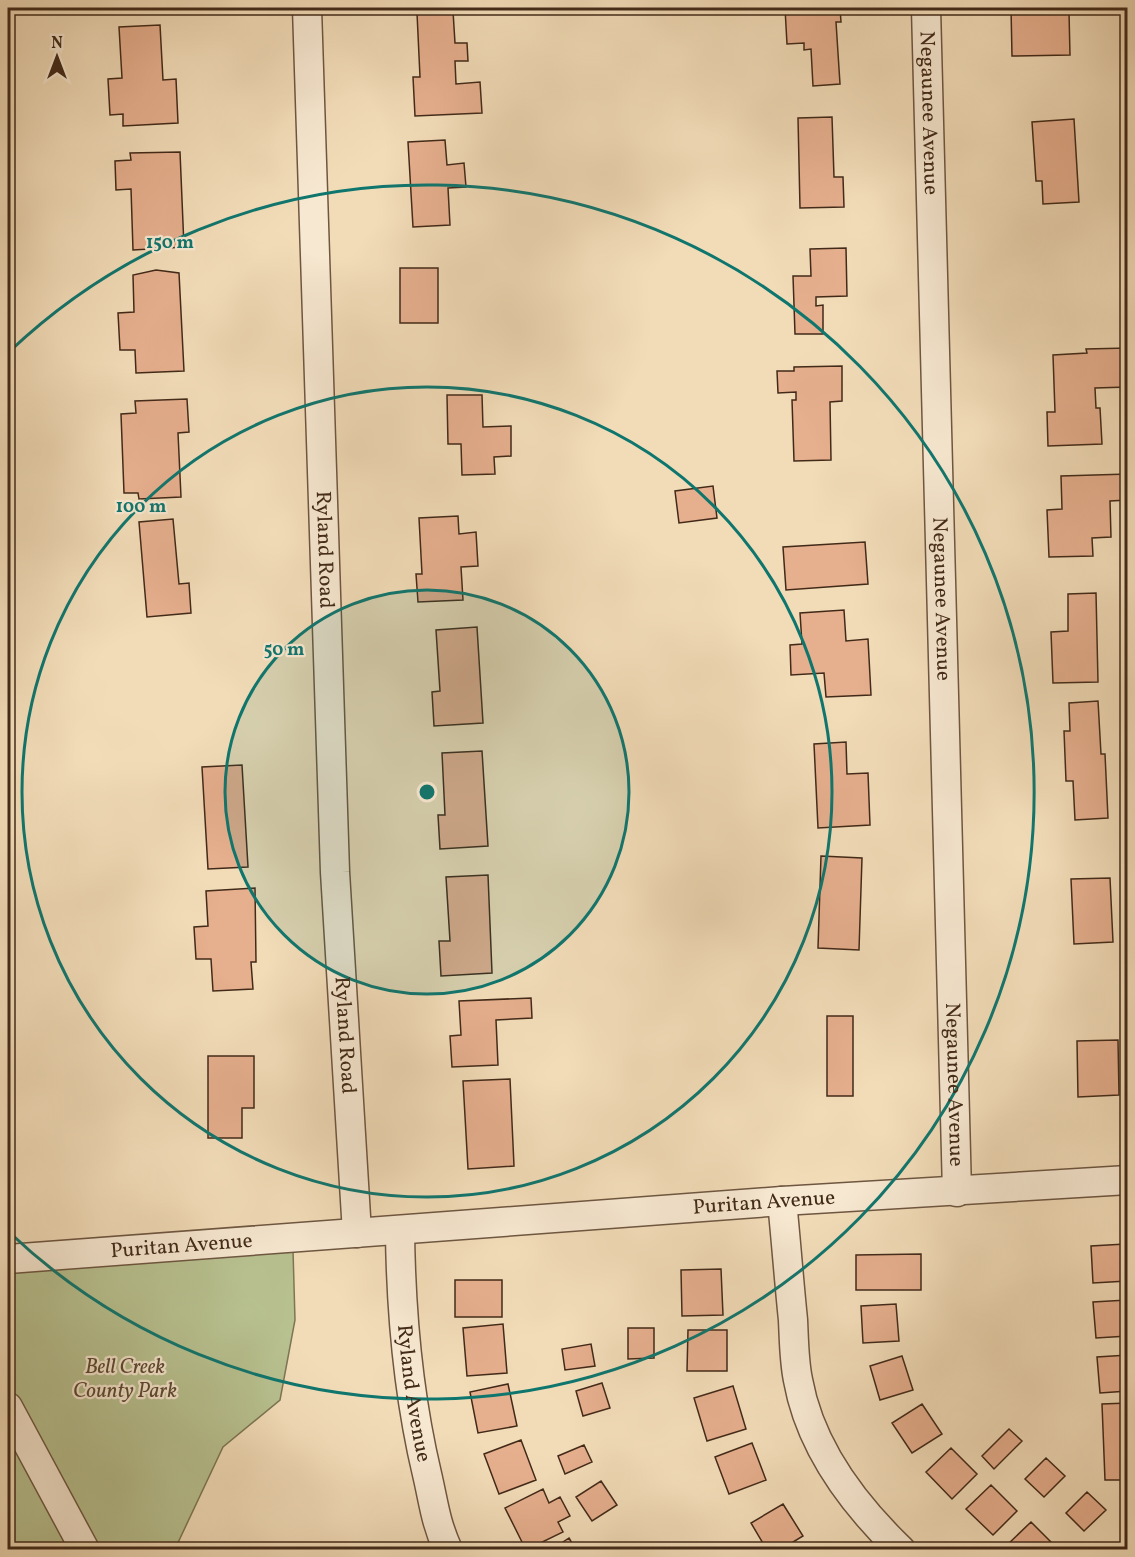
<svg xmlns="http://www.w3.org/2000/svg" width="1135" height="1557" font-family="Vollkorn,serif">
  <rect width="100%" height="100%" fill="#f2dcb8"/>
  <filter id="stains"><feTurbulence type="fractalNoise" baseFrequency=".00333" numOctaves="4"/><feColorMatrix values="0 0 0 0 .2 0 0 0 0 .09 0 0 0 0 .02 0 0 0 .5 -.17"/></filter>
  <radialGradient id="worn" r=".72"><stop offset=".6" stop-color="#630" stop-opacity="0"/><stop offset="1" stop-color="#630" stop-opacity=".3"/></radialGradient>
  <path fill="#b8c190" stroke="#7d7654" stroke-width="1.5" d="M293 1250 295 1320 280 1400 223 1447 175 1549 8 1550V1268Z"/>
  <path fill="#e6af8e" stroke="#422a19" stroke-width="1.5" d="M785 8H840L841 22H836L840 84 813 86 811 49 804 50V43L787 44Z
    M1011 8H1074V12H1069L1070 55 1012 56Z
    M453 11 455 43H467L468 61H455L456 84 480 82 482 113 415 116 413 77H420L417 13Z
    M160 25 163 80 176 79 178 123 123 126V114L110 115 108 79 122 78 119 27Z
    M832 117 834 177H843L844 207 800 208 798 118Z
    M1074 119 1079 202 1043 204 1042 181H1036L1032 122Z
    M445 140 447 165 464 163 466 187 448 188 450 225 413 227 408 142Z
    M180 152 184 247 133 250 131 189 116 190 115 161 131 160 130 153Z
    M846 248 847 296 816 297V306L823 305V334H795L793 276H811L810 249Z
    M400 268H438V323H400Z
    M156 270 179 273 184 371 136 373 135 350H120L118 313 134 312 133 275Z
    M1128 348V387L1095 388 1096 408H1100L1102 444 1048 446 1047 412H1055L1053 355 1087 353 1086 349Z
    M842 366V401L830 402 831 460 794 461 792 400H796V392L778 393 777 371H794V367Z
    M447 395H482L483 427 511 426V456L494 457 495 474 462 475 461 444H448Z
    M187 399 189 432 178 433 181 497 139 499 138 493H124L121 414 136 413 135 401Z
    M1128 474V500L1110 501 1111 537 1092 538 1093 556 1049 557 1047 510 1062 509 1061 476Z
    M713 486 717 518 679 523 675 491Z
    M458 516 459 534 476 532 478 566 461 567 463 600 418 602 416 574H422L419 518Z
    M173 519 179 584 189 583 191 613 147 617 139 522Z
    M865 542 868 584 786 590 783 547Z
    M1096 593 1098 682 1053 683 1051 632 1068 631V594Z
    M844 610 846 641 868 639 871 695 826 697 824 673 791 675 790 645 802 644 800 613Z
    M477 627 483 723 434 726 432 692 440 691 436 630Z
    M1098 701 1101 754H1105L1108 818 1075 820 1073 781H1066L1064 731H1070L1069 703Z
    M846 742 847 774 868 773 870 825 818 828 814 744Z
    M482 751 488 846 440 849 438 815H445L442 753Z
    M242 765 248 867 208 869 202 767Z
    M821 856 862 858 859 950 818 948Z
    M488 875 492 973 441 976 439 941H450L446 877Z
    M1110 878 1113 942 1074 944 1071 879Z
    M255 888 256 962H251L253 989 213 991 211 959H196L194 927 208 926 206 891Z
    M531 998 532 1018 496 1020 498 1065 452 1067 450 1036 461 1035 459 1001Z
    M827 1016H853V1096H827Z
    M1118 1040 1119 1095 1078 1097 1077 1041Z
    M208 1056H254V1108H242V1138H208Z
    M510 1079 514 1166 468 1169 463 1081Z
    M1125 1244 1127 1281 1093 1283 1091 1246Z
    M921 1254V1290H856V1255Z
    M721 1269 723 1315 682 1316 681 1270Z
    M455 1280H502V1317H455Z
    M1127 1300 1128 1336 1096 1338 1093 1302Z
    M896 1304 899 1341 863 1343 861 1306Z
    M503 1324 507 1373 467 1376 463 1328Z
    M628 1328H654V1358L628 1359Z
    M688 1330H727V1371H687Z
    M591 1344 595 1366 565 1370 562 1349Z
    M1128 1355V1391L1100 1393 1097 1357Z
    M902 1356 913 1390 880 1400 870 1366Z
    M602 1383 610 1408 583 1416 576 1391Z
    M508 1384 517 1426 478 1433 470 1392Z
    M733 1386 746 1429 707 1441 694 1398Z
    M1128 1403V1480H1105L1102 1404Z
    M922 1404 942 1434 912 1453 892 1423Z
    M1009 1429 1022 1441 994 1469 982 1456Z
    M521 1440 536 1480 499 1494 484 1454Z
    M752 1443 766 1480 729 1494 715 1457Z
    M584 1445 592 1462 565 1474 558 1456Z
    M951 1448 977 1474 952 1499 926 1472Z
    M1046 1458 1065 1476 1044 1497 1025 1479Z
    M601 1481 617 1505 592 1521 576 1497Z
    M991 1485 1017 1511 993 1535 966 1509Z
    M543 1489 549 1503 560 1497 570 1516 558 1522 563 1532 526 1550 505 1508Z
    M1087 1492 1106 1510 1084 1531 1066 1513Z
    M783 1504 803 1536 780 1550H767L751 1523Z
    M1031 1522 1057 1548 1055 1550H1010L1006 1546Z
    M569 1538 576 1550H551Z"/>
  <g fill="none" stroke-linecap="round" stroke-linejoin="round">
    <defs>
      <g id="minor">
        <path id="s1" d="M307 8 335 872 357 1233"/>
        <path id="s2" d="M926 8 957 1192"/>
        <path d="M782 1201C786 1241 789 1281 793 1320 794 1340 794 1361 798 1380 810 1447 853 1504 901 1550"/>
        <path id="s3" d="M400 1232C401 1315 408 1394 427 1474 434 1504 435 1521 448 1550"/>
        <path id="s4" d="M8 1259 782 1201 1128 1180"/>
        <path d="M8 1407 85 1550"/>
      </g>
    </defs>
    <use href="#minor" stroke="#6e5641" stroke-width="31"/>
    <use href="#minor" stroke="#f7e8d1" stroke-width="28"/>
  </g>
  <circle cx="427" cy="792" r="202" fill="#0f766e" fill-opacity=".12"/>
  <g fill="none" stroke="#0f766e" stroke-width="3">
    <circle cx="427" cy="792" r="202"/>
    <circle cx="427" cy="792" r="405"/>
    <path d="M9 352A607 607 0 1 1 9 1232"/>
  </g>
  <g text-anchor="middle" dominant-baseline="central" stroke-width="4.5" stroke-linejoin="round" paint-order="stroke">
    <g font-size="21" fill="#422a19" stroke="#f7e8d1">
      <text stroke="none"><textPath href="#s2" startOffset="105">Negaunee Avenue</textPath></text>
      <text stroke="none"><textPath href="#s1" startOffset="542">Ryland Road</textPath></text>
      <text stroke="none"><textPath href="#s2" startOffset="591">Negaunee Avenue</textPath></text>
      <text stroke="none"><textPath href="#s1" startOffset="1028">Ryland Road</textPath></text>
      <text stroke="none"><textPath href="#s2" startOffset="1077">Negaunee Avenue</textPath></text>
      <text stroke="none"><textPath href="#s4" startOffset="758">Puritan Avenue</textPath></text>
      <text stroke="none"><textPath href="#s4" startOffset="174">Puritan Avenue</textPath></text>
      <text stroke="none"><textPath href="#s3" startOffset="162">Ryland Avenue</textPath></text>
    </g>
    <g font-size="21" font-style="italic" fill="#5a4831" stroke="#f7e8d1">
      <text x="125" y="1367">Bell Creek<tspan x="125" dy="24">County Park</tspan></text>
    </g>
  </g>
  <circle cx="427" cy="792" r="9" fill="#0f766e" stroke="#f7e8d1" stroke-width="3"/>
  <g font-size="18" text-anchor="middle" font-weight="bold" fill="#0f766e" stroke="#f7e8d1" stroke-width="4.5" stroke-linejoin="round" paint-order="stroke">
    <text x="170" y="248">150 m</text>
    <text x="141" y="512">100 m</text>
    <text x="284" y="655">50 m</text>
  </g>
  <rect width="1135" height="1557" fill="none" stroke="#f2dcb8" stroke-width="30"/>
  <rect x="9" y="9" width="1117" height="1539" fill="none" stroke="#422a19" stroke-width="3"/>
  <rect x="15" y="15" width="1105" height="1527" fill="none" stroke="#422a19" stroke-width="1.5"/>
  <g transform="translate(57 57)" stroke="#f7e8d1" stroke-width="4.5" paint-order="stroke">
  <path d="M0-4.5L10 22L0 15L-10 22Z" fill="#422a19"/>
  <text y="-9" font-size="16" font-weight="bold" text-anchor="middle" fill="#422a19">N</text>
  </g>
  <rect width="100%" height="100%" filter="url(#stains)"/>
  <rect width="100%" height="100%" fill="url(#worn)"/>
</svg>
